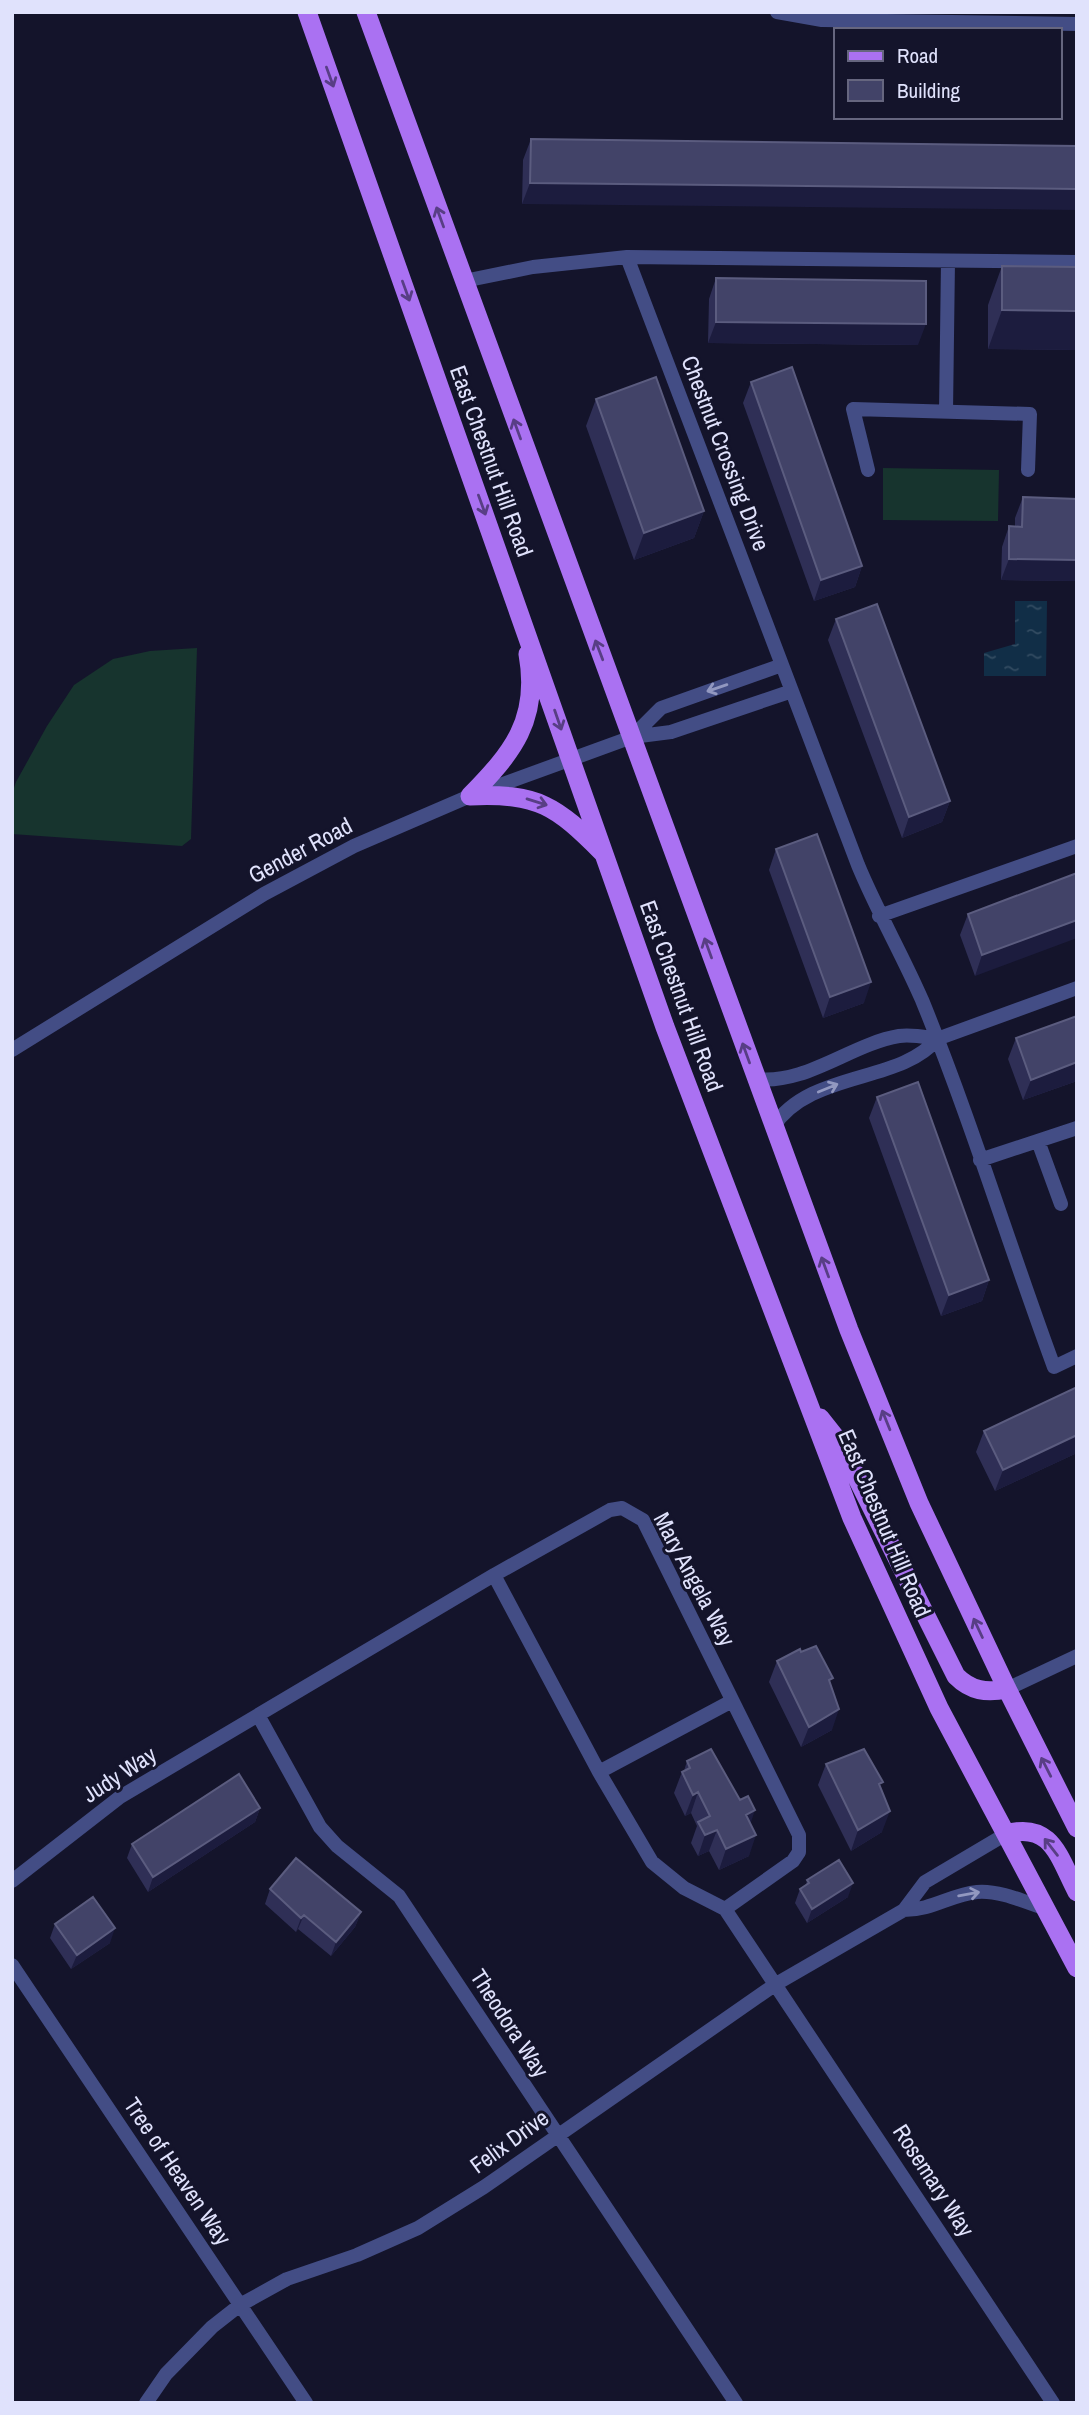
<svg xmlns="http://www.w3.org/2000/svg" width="1089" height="2415" font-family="'Archivo Narrow',sans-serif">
  <defs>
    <pattern id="water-ripples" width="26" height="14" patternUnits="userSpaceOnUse" patternTransform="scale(1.75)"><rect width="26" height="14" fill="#112e47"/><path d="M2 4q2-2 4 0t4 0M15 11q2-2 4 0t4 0" fill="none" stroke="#334c62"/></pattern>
  </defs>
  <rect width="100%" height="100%" fill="#14142b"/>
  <path fill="#17342e" d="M883 468 999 470 998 521 883 520Z
    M197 648 191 839 182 846 12 834V794L16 782 47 726 74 685 113 659 150 651Z"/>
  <path fill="url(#water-ripples)" d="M1015 601H1047L1046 676H984V653L1015 644Z"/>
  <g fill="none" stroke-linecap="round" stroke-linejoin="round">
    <path stroke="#434d85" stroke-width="14" d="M777 12 822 20 1077 24
      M627 257 858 865C877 911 902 954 922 1000 971 1120 1009 1245 1054 1367L1077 1356
      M464 281 533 267 627 257 1077 262
      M946 412 948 261
      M868 470 853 409 1030 414 1028 470
      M632 737 661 708 782 665
      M879 916 1077 846
      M12 1050 264 894 354 846 470 796 632 737 671 732 792 691
      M756 1079C806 1085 851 1044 899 1036 912 1034 924 1037 937 1039
      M773 1127C810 1070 900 1084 937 1039L1077 988
      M1038 1141 1061 1204
      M980 1160 1077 1128
      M494 1575 599 1772 652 1862 684 1888 725 1909
      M1007 1689 1077 1656
      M258 1715 320 1827 337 1846 399 1896 736 2403
      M599 1772 732 1701
      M12 1881 120 1797 494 1575 610 1510 622 1508 643 1520 799 1835V1852L793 1861 725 1909
      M725 1909 1053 2403
      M904 1910C932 1910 950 1895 977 1892 999 1890 1025 1902 1046 1909
      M12 1965 306 2403
      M146 2403 166 2374 212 2327 240 2305 287 2279 357 2255 418 2228 484 2187 776 1984 904 1910 925 1882 1006 1834"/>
    <path stroke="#aa71f2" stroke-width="19" d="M307 12 665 1027 852 1518 939 1708 1077 1968
      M366 12 849 1330 919 1503 1007 1689 1077 1828
      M470 796C512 753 540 720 528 654
      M470 796C539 793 556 806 603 853
      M820 1418 839 1442 956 1676C971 1691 986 1693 1007 1689
      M1006 1834C1052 1821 1059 1858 1077 1892"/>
  </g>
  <path fill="#2f2f56" d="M531 139 1077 146 522 204 523 160Z
    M1002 266 1077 267V350L988 349V305Z
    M716 278 918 345 708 343 709 299Z
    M751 382 862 566 855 587 814 601 743 403Z
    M596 399 704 511 694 538 634 560 586 426Z
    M1023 497 1077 499V581L1001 580 1002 547 1009 526H1015V518Z
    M836 619 950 801 942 822 902 838 828 640Z
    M776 849 864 1003 823 1018 769 870Z
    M1077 873 975 976 960 935 968 914Z
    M1077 1016V1081L1023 1100 1008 1059 1016 1038Z
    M877 1097 989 1280 982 1301 941 1316 869 1118Z
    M1077 1387V1453L995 1491 976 1452 984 1431Z
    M801 1652 831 1685 832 1730 801 1747 769 1682 777 1661Z
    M687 1761 751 1823 749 1856 719 1870 709 1851 698 1856 691 1843 697 1826 691 1813 685 1816 674 1793 682 1772 684 1771Z
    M826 1764 881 1788 882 1832 851 1851 818 1785Z
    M260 1808 255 1822 148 1892 127 1858 132 1844Z
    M807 1880 848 1897 807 1923 795 1903 800 1889 806 1885Z
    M270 1889 361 1912 355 1927 331 1956 298 1929 296 1932 265 1904Z
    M55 1924 110 1943 71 1969 50 1938Z"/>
  <path fill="#1c1c3e" d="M530 183 1077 189V210L522 204Z
    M1002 310 1077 311V350L988 349Z
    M716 322 926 324 918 345 708 343Z
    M704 511 694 538 634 560 644 533Z
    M1009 559 1077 560V581L1001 580Z
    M862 566 855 587 814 601 821 580Z
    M950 801 942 822 902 838 909 817Z
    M1077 920V938L975 976 982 955Z
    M871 982 864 1003 823 1018 830 997Z
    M1077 1062V1081L1023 1100 1031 1080Z
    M989 1280 982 1301 941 1316 949 1295Z
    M1077 1435V1453L995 1491 1003 1470Z
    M839 1709 832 1730 801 1747 809 1727Z
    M698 1792 691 1813 685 1816 693 1795Z
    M260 1808 255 1822 148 1892 153 1877Z
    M755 1810 748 1831 746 1815Z
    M890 1811 882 1832 851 1851 858 1830Z
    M717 1830 709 1851 698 1856 705 1835Z
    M756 1835 749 1856 719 1870 726 1849Z
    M853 1883 848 1897 807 1923 812 1909Z
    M361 1912 355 1927 331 1956 336 1942Z
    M304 1915 298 1929 296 1932 301 1918Z
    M115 1928 110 1943 71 1969 77 1955Z"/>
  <path fill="#424368" stroke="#5b5c7f" stroke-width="2" d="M531 139 1077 146V189L530 183Z
    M1002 266 1077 267V311L1002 310Z
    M716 278 926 281V324L716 322Z
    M792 367 862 566 821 580 751 382Z
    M656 377 704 511 644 533 596 399Z
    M1023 497 1077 499V560L1009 559V526L1022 527Z
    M877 604 950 801 909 817 836 619Z
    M817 834 871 982 830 997 776 849Z
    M1077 873V920L982 955 968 914Z
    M1077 1016V1062L1031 1080 1016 1038Z
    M918 1082 989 1280 949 1295 877 1097Z
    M1077 1387V1435L1003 1470 984 1431Z
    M816 1646 833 1678 829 1680 839 1709 809 1727 777 1661 800 1649 801 1652Z
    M711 1749 740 1800 748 1796 755 1810 746 1815 756 1835 726 1849 717 1830 705 1835 698 1822 710 1816 698 1792 693 1795 682 1772 690 1768 687 1761Z
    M864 1749 883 1782 879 1784 890 1811 858 1830 826 1764Z
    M239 1774 260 1808 153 1877 132 1844Z
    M296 1858 361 1912 336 1942 304 1915 301 1918 270 1889Z
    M839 1860 853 1883 812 1909 800 1889 809 1883 807 1880Z
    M93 1897 115 1928 77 1955 55 1924Z"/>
  <defs><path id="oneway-shaft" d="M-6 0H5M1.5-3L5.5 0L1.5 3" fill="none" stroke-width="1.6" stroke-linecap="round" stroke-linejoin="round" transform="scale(1.75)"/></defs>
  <g stroke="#583e85">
    <use href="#oneway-shaft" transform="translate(330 77) rotate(70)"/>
    <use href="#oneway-shaft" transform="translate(440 217) rotate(-110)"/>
    <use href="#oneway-shaft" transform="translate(406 291) rotate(70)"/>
    <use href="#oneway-shaft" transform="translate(517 429) rotate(-110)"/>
    <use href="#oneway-shaft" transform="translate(482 505) rotate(70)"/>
    <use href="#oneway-shaft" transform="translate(599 650) rotate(-111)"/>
    <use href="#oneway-shaft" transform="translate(558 720) rotate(71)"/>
    <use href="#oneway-shaft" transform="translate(537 802) rotate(17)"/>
    <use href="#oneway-shaft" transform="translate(708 948) rotate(-110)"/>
    <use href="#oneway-shaft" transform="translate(746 1053) rotate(-110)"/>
    <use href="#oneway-shaft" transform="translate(825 1267) rotate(-110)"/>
    <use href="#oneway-shaft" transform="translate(886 1420) rotate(-112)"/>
    <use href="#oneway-shaft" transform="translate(978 1628) rotate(-115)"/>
    <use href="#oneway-shaft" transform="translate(1046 1767) rotate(-117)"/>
    <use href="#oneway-shaft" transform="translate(1051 1847) rotate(-128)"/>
  </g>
  <g stroke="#9298c0">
    <use href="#oneway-shaft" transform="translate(717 688) rotate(161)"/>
    <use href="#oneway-shaft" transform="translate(828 1088) rotate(-22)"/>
    <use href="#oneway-shaft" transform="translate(969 1894) rotate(-10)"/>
  </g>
  <g text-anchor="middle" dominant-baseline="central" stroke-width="6" stroke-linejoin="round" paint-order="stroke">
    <g font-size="23" fill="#e0e2fc" stroke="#14142b">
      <text transform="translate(726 453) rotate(69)">Chestnut Crossing Drive</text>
      <text transform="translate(492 461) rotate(70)">East Chestnut Hill Road</text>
      <text transform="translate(300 850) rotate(-28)">Gender Road</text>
      <text transform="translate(682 996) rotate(70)">East Chestnut Hill Road</text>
      <text transform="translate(885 1523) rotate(67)">East Chestnut Hill Road</text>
      <text transform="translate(695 1579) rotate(62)">Mary Angela Way</text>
      <text transform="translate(119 1774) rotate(-33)">Judy Way</text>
      <text transform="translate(510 2023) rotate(57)">Theodora Way</text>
      <text transform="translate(509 2141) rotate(-36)">Felix Drive</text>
      <text transform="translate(178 2171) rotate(56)">Tree of Heaven Way</text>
      <text transform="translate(934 2180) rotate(57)">Rosemary Way</text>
    </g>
  </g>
  <rect width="1089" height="2415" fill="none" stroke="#e0e2fc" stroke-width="28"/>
  <rect x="834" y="28" width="228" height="91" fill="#14142b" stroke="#66667f" stroke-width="2"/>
  <rect x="848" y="51" width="35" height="10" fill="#aa71f2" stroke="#66667f" stroke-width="2"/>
  <text x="897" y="63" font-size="21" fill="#e0e2fc">Road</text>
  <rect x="848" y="80" width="35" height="21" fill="#424368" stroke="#66667f" stroke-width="2"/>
  <text x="897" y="98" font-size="21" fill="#e0e2fc">Building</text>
</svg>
